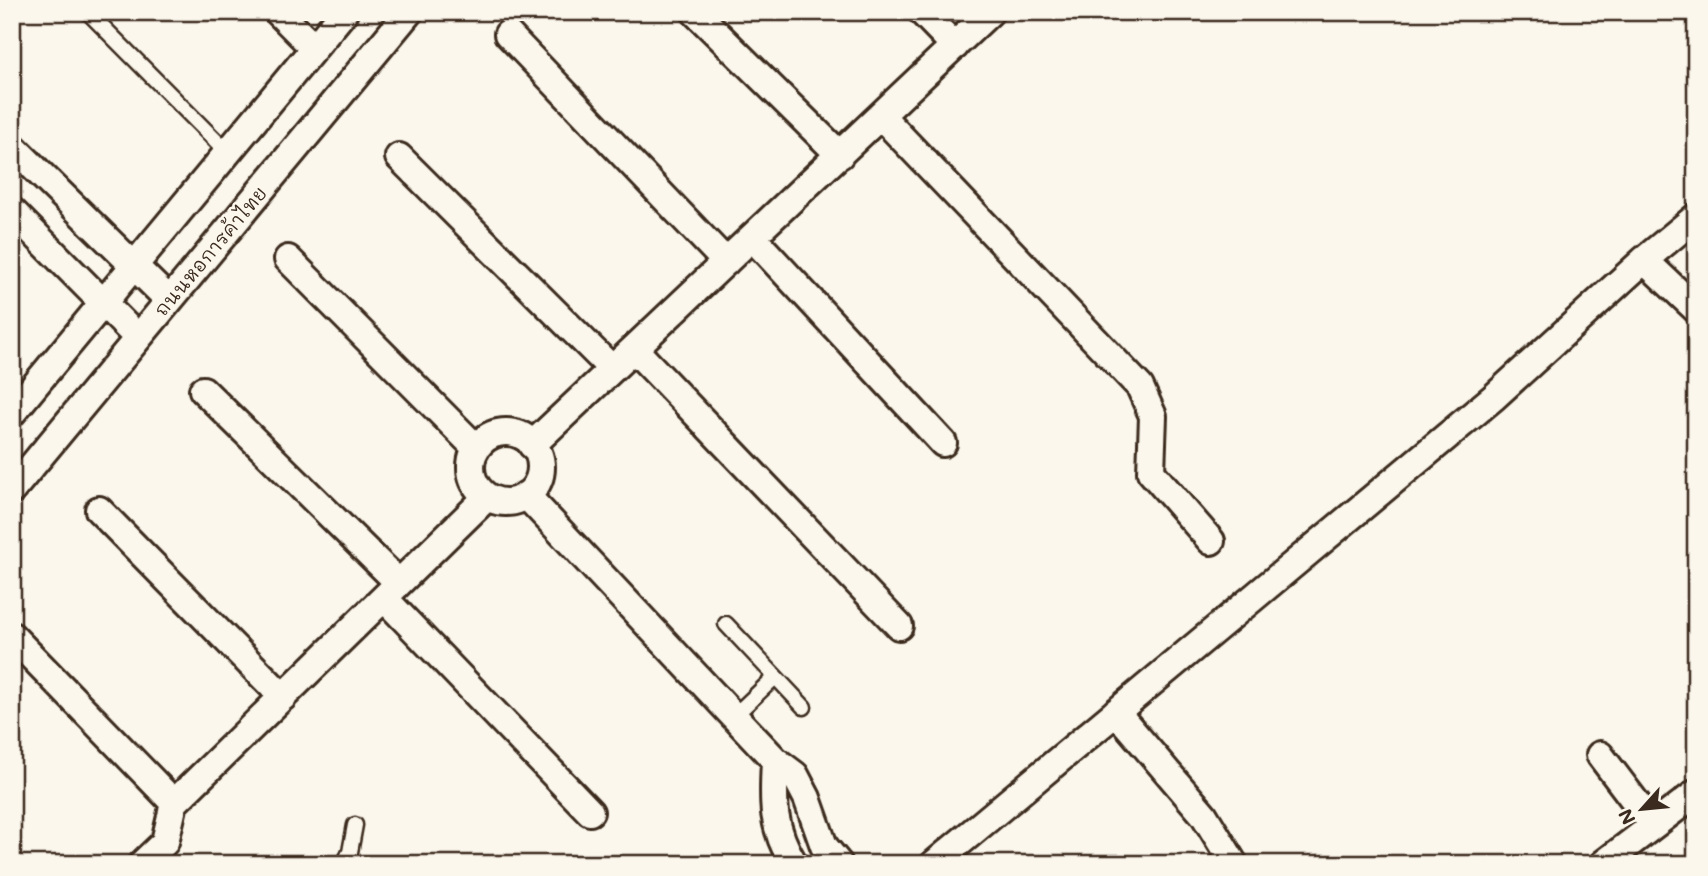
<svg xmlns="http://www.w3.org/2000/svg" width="1708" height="876" font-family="Mali,'Playpen Sans Thai',sans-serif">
  <rect width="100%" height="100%" fill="#fbf7ec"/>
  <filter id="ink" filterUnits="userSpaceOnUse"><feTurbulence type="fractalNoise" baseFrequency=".0143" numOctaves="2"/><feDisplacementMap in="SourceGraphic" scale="14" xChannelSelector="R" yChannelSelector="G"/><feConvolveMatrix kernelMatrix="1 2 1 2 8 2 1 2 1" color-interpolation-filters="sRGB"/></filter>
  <g filter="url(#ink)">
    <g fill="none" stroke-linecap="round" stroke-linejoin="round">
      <defs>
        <path id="service" d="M88 12 229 154
          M726 624 804 707
          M734 716 775 677
          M344 864 350 852 355 825"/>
        <path id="minor" d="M278 12 314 48
          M695 12 840 155
          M922 12 955 46
          M508 34 726 262
          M881 116 1140 387 1153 416 1151 472 1211 541
          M12 146 169 300
          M399 157 612 369
          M12 211 138 338
          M752 237 943 443
          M288 259 476 448
          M1644 260 1696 309
          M634 349 899 626
          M203 390 399 583
          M12 413 344 12
          M471 467a35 35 0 1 1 70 0a35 35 0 1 1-70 0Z
          M532 445 990 12
          M12 490 409 12
          M526 495 775 760
          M99 510 283 697
          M384 598 590 812
          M12 636 174 803
          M1116 712 1204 815 1234 864
          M1600 755 1653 825
          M142 864 165 842 174 803 487 497
          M794 864C771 826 773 802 775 760L795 775 807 798 824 846 839 864
          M934 864 1494 397 1644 260 1696 217
          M1603 864 1696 793"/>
      </defs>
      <use href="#service" stroke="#3b2a1e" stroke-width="19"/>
      <use href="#minor" stroke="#3b2a1e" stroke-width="32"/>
      <use href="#service" stroke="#fbf7ec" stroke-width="14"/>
      <use href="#minor" stroke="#fbf7ec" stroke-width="26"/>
    </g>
  </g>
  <g text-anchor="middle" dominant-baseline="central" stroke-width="5" stroke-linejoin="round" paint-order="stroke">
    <g font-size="19" fill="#3b2a1e" stroke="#fbf7ec">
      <text transform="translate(210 251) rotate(-50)">ถนนหอการค้าไทย</text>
    </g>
  </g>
  <rect width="1708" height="876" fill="none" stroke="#fbf7ec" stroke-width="42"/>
  <rect x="21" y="21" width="1666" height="834" fill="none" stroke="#3b2a1e" stroke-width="2.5" filter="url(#ink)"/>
  <g transform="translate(1642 809) rotate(243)" stroke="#fbf7ec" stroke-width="5" paint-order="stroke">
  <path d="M0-5L12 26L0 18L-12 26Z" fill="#3b2a1e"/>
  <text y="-10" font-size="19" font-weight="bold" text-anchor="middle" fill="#3b2a1e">N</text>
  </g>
</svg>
